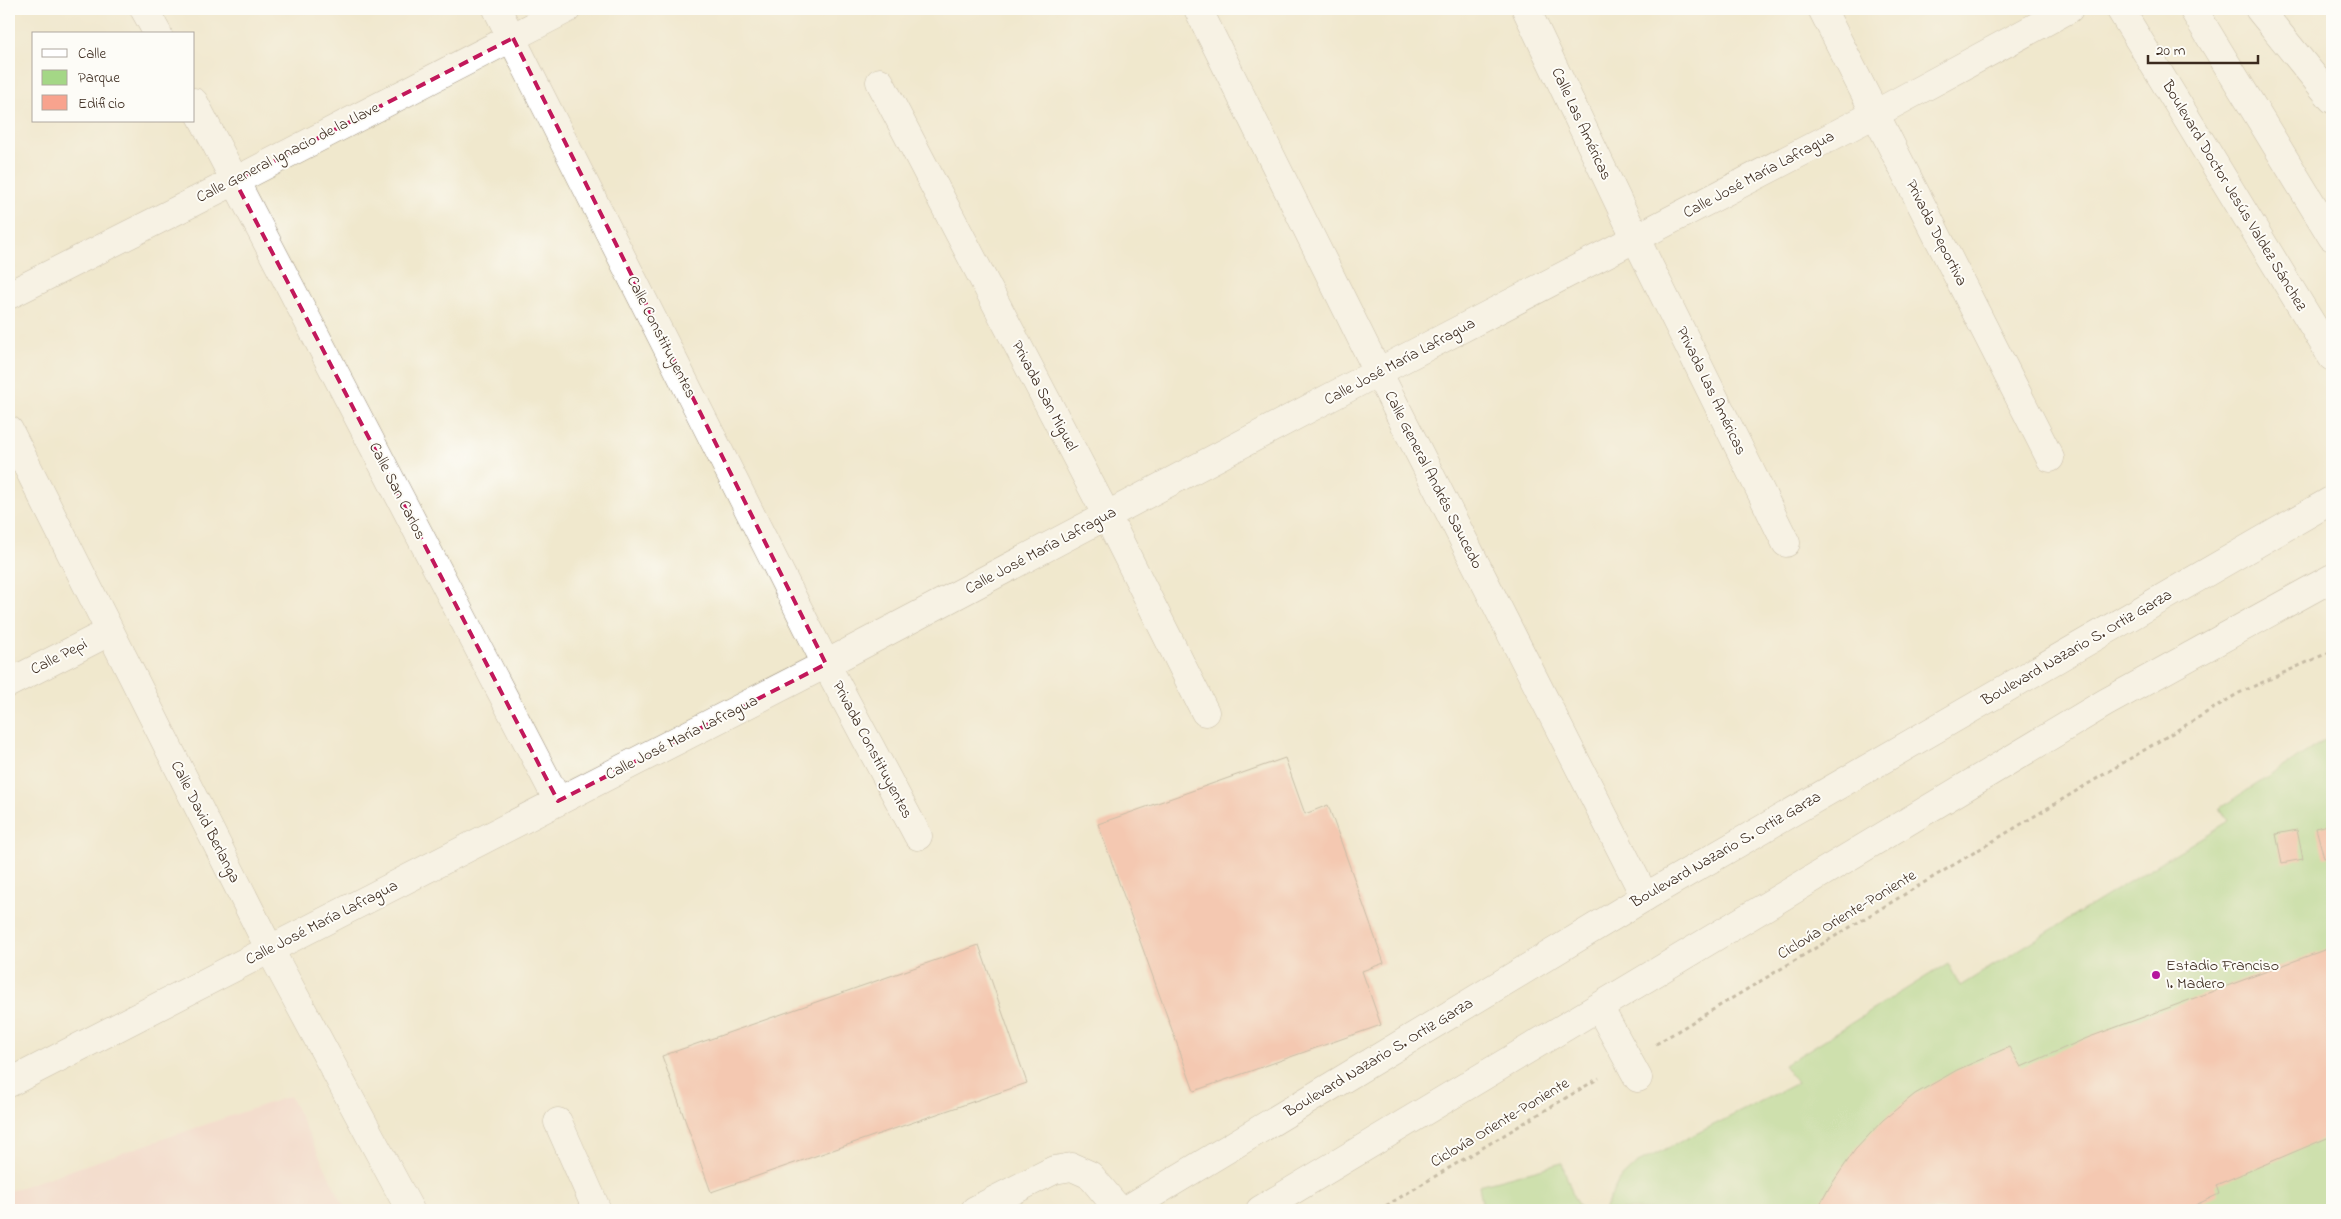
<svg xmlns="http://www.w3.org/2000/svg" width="2341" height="1219" font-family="'Indie Flower',sans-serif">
  <rect width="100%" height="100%" fill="#fdfcf7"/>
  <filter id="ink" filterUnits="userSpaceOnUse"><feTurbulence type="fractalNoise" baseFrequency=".02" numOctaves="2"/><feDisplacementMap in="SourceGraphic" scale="10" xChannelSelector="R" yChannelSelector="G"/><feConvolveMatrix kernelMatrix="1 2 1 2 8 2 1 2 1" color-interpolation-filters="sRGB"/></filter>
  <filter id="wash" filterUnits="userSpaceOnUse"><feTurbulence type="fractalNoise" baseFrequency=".0096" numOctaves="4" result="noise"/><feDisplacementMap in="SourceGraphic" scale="20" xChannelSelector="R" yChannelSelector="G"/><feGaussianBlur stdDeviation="1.12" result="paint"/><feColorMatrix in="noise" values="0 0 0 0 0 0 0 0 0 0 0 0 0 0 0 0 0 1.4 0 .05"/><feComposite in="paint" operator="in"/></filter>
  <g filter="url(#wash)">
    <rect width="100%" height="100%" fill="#f0e8cd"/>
    <path fill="#f7d0cd" d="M290 1096 346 1210H9V1191Z"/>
    <path fill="#a4d786" stroke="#708052" d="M2325 740 2332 749V1210H1604L1619 1180 1636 1164 1797 1083 1784 1065 1948 963 1960 986 2228 821 2220 808Z
      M1562 1163 1574 1198 1581 1210H1483L1479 1185Z"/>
    <g id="blocks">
      <path fill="#f8a38e" d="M1285 758 1305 814 1328 805 1384 963 1362 971 1381 1025 1194 1091 1098 824Z
        M2332 824V856L2324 858 2316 828Z
        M2297 830 2303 859 2282 863 2276 834Z
        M979 945 1027 1083 711 1192 662 1056Z
        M2332 947V1136L2216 1185 2219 1194 2185 1210H1817L1829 1188 1855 1150 1883 1120 1915 1094 1957 1070 2009 1047 2021 1067 2087 1038Z"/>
    </g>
  </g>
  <g filter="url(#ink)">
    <use href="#blocks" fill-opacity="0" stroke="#968976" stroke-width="1"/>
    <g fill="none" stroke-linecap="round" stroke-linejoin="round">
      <defs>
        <path id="minor" d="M144 9 158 34
          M497 9 826 664 918 836
          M1198 9 1378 372 1645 897
          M1526 9 1636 239 1786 543
          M1822 9 2050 458
          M2259 9 2332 99
          M880 82 1107 516 1205 712
          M194 102 558 801
          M9 295 235 181 567 9
          M9 430 270 950 410 1210
          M9 683 109 632
          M1599 1007 1638 1078
          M558 1122 597 1210
          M975 1210 1054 1170 1072 1167 1090 1175 1119 1210"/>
        <path id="major" d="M2120 9 2332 357
          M2193 9 2332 237
          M9 1083 826 664 1378 372 1875 114 2069 9
          M1126 1210 1645 897 2332 500
          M1260 1210 2105 703 2332 578"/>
      </defs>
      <use href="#minor" stroke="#968976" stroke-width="29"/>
      <use href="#major" stroke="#968976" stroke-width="29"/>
      <path stroke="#968976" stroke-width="3" stroke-dasharray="4 4" stroke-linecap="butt" d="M1656 1044 2239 693 2332 651
        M1379 1210 1599 1078"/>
      <use href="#minor" stroke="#fff" stroke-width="28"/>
      <use href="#major" stroke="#fff" stroke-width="28"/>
    </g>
  </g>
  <path d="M0 0H2341V1219H0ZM513 38 826 664 558 801 235 181Z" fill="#f0e8cd" fill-opacity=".55" fill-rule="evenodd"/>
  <path fill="none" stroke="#c2185b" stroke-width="4" stroke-dasharray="10 6" stroke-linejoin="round" d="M513 38 826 664 558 801 235 181Z"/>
  <circle fill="#b5179e" stroke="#fdfcf7" stroke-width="2" cx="2156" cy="975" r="5"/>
  <g text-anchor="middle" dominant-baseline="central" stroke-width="4" stroke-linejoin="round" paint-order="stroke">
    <g font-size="16" fill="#3b2a1e" stroke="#fdfcf7">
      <text transform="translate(1581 124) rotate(65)">Calle Las Américas</text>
      <text transform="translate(288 153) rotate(-27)">Calle General Ignacio de la Llave</text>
      <text transform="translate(1759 175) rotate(-28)">Calle José María Lafragua</text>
      <text transform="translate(2234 196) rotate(59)">Boulevard Doctor Jesús Valdez Sánchez</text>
      <text transform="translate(1936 233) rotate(63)">Privada Deportiva</text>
      <text transform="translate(661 337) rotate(63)">Calle Constituyentes</text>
      <text transform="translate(1400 362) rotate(-28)">Calle José María Lafragua</text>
      <text transform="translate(1711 391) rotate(64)">Privada Las Américas</text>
      <text transform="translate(1044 396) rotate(62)">Privada San Miguel</text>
      <text transform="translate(1433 480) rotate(63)">Calle General Andrés Saucedo</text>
      <text transform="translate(397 491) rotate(63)">Calle San Carlos</text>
      <text transform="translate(1041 551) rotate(-28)">Calle José María Lafragua</text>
      <text transform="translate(2077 648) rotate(-30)">Boulevard Nazario S. Ortiz Garza</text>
      <text transform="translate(59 657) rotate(-27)">Calle Pepi</text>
      <text transform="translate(682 738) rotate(-27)">Calle José María Lafragua</text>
      <text transform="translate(872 750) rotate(62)">Privada Constituyentes</text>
      <text transform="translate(205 822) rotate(63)">Calle David Berlanga</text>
      <text transform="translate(1726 850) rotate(-30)">Boulevard Nazario S. Ortiz Garza</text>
      <text transform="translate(1847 915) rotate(-31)">Ciclovía Oriente-Poniente</text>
      <text transform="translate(322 923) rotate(-27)">Calle José María Lafragua</text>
      <text transform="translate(1379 1058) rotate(-31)">Boulevard Nazario S. Ortiz Garza</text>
      <text transform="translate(1500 1123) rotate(-31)">Ciclovía Oriente-Poniente</text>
    </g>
    <g font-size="16" fill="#3b2a1e" stroke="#fdfcf7" text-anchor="start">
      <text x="2166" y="966">Estadio Franciso<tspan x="2166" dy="18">I. Madero</tspan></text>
    </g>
  </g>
  <rect width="2341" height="1219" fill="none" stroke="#fdfcf7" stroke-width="30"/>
  <rect x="32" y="32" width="162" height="90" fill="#fdfcf7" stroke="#afa8a0"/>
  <rect x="42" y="49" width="25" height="8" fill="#ffffff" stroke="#afa8a0"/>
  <text x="78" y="58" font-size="15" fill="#3b2a1e">Calle</text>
  <rect x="42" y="70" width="25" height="15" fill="#a4d786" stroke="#afa8a0"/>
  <text x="78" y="82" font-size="15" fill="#3b2a1e">Parque</text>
  <rect x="42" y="95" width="25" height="15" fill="#f8a38e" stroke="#afa8a0"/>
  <text x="78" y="108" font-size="15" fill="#3b2a1e">Edificio</text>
  <path d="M2148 55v8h110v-8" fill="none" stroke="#3b2a1e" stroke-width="2.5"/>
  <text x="2156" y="55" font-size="15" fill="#3b2a1e" stroke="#fdfcf7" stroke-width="4" paint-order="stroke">20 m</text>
</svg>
